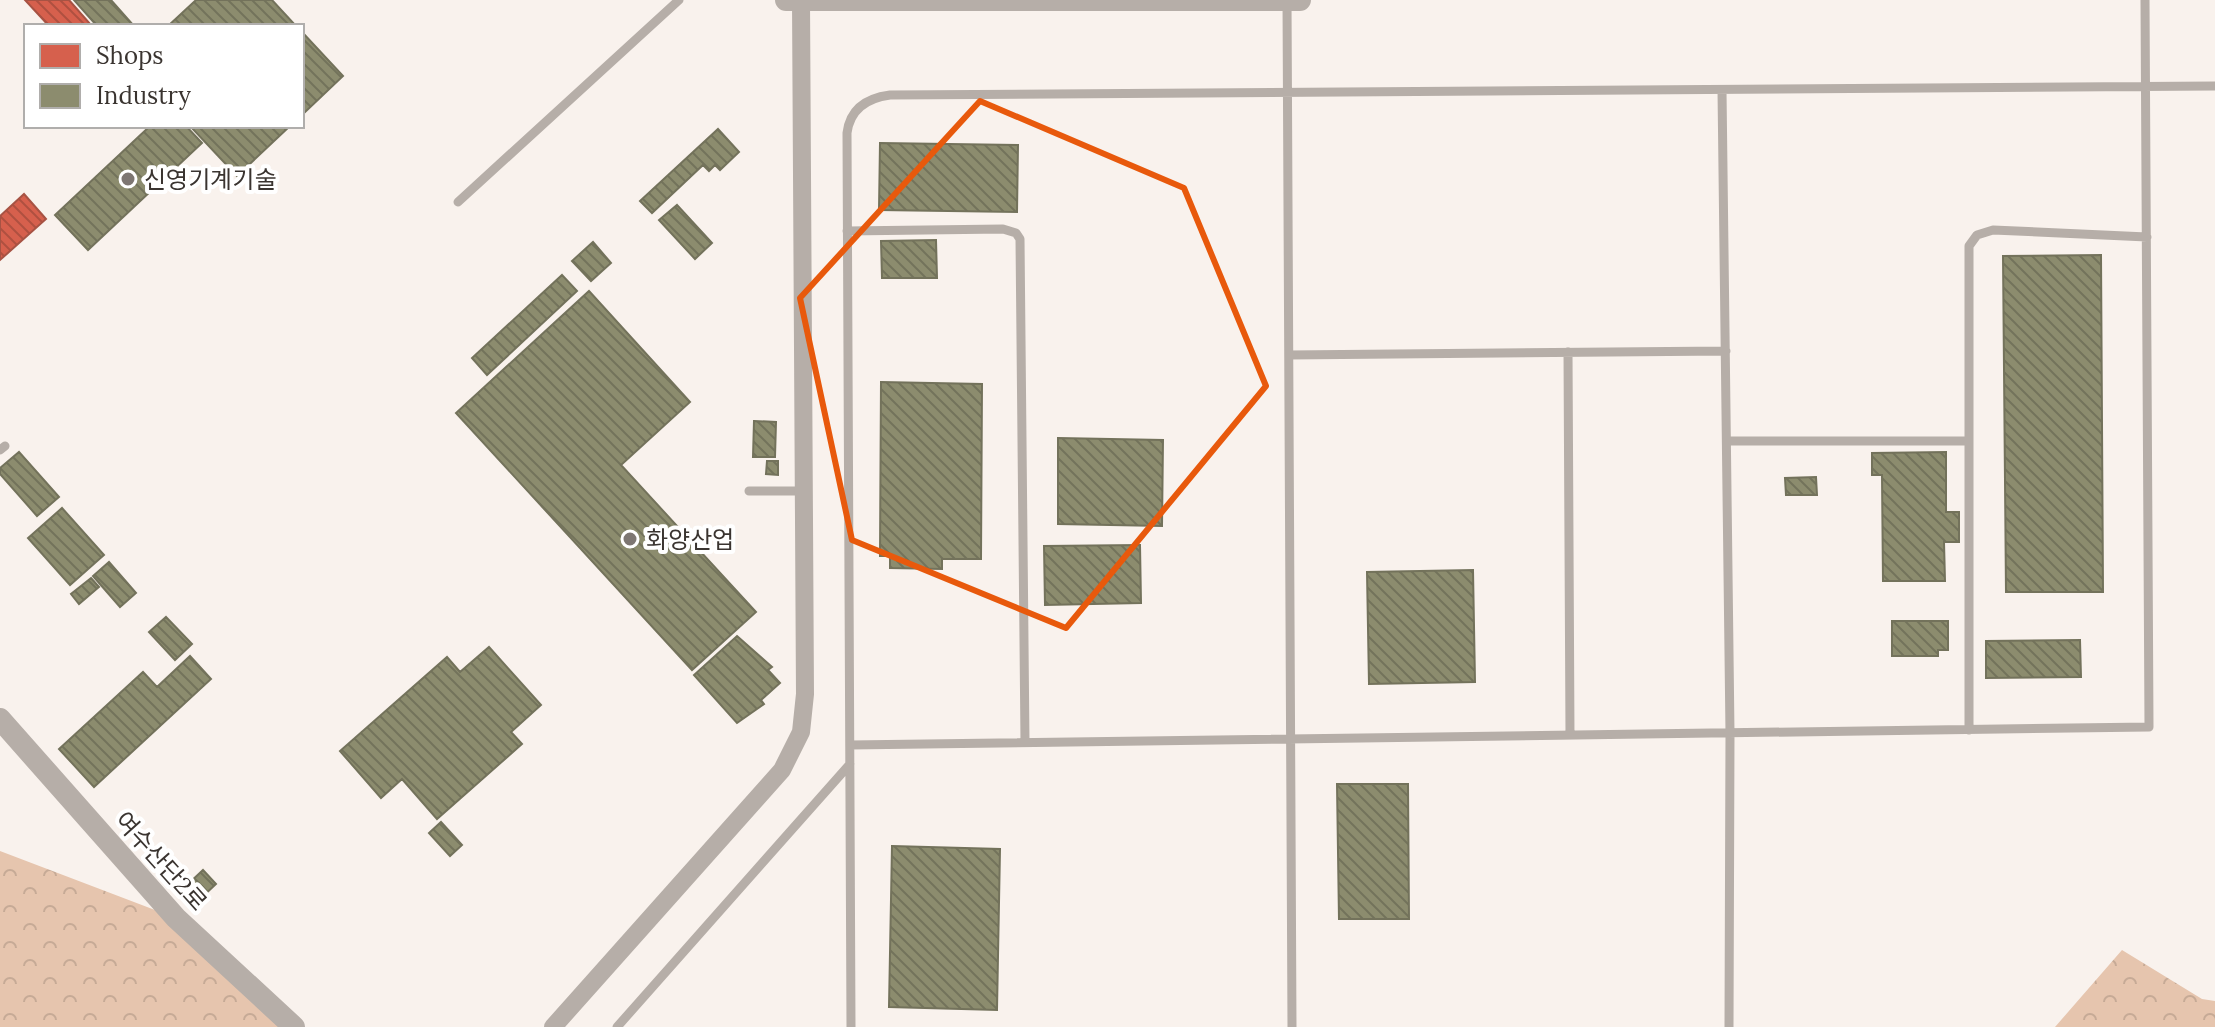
<svg xmlns="http://www.w3.org/2000/svg" width="2215" height="1027" font-family="Lora,'Noto Sans KR',serif">
  <defs>
    <pattern id="forest-crowns" width="20" height="18" patternUnits="userSpaceOnUse" patternTransform="scale(2)"><rect width="20" height="18" fill="#e6c5ae"/><path d="M2 6a3 3 0 1 1 6 0M12 15a3 3 0 1 1 6 0" fill="none" stroke="#c6aa96"/></pattern>
    <pattern id="shops-back-hatch" width="6" height="6" patternUnits="userSpaceOnUse" patternTransform="scale(2)"><rect width="6" height="6" fill="#d6604d"/><path d="M-1 5l2 2M0 0l6 6M5-1l2 2" fill="none" stroke="#af5040"/></pattern>
    <pattern id="industry-back-hatch" width="6" height="6" patternUnits="userSpaceOnUse" patternTransform="scale(2)"><rect width="6" height="6" fill="#8c8c6e"/><path d="M-1 5l2 2M0 0l6 6M5-1l2 2" fill="none" stroke="#73735b"/></pattern>
  </defs>
  <rect width="100%" height="100%" fill="#f9f2ed"/>
  <path fill="url(#forest-crowns)" d="M0 851 176 918 294 1027H0Z
    M2122 950 2202 999 2215 1001V1027H2055Z"/>
  <path fill="url(#shops-back-hatch)" stroke="#a75344" stroke-width="2" d="M25 0H69L91 25 49 26Z
    M24 194 46 219 0 260V216Z"/>
  <path fill="url(#industry-back-hatch)" stroke="#73725b" stroke-width="2" d="M74 0H111L134 26H97Z
    M196 0H272L296 26H168Z
    M302 32 343 76 302 115Z
    M150 126H186L202 143 88 250 55 215Z
    M190 126H290L237 176Z
    M718 129 739 152 720 170 715 165 709 171 703 165 652 213 640 201Z
    M880 143 1018 145 1017 212 879 210Z
    M677 205 712 243 695 259 659 220Z
    M936 240 937 278H882L881 241Z
    M593 242 611 263 591 281 572 261Z
    M2101 255 2103 592H2006L2003 256Z
    M562 275 577 291 487 375 472 358Z
    M589 291 690 402 621 465 756 612 692 670 456 413Z
    M881 382 982 384 981 559H942V569L890 568V556H880Z
    M754 421 776 422 775 457H753Z
    M1058 438 1163 440 1162 526 1058 524Z
    M19 452 59 497 37 516 0 474V468Z
    M1946 452V512H1959V542H1944L1945 581H1883L1882 475H1872V453Z
    M767 461H778V475L766 474Z
    M1816 477 1817 495H1786L1785 478Z
    M62 508 104 555 70 585 28 538Z
    M1140 545 1141 603 1045 605 1044 546Z
    M109 562 136 593 120 607 93 576Z
    M1473 570 1475 682 1369 684 1367 572Z
    M91 578 99 587 79 604 71 594Z
    M166 617 192 644 175 660 149 632Z
    M1892 621H1948V650H1938V656H1892Z
    M737 636 772 667 768 670 780 683 761 700 764 704 737 723 694 675Z
    M2080 640 2081 677 1986 678V641Z
    M489 647 541 705 511 732 522 744 437 819 402 779 381 798 340 751 447 657 460 672Z
    M190 656 211 679 94 787 59 749 143 672 157 687Z
    M1337 784H1408L1409 919H1339Z
    M441 822 462 845 450 856 429 833Z
    M892 846 1000 849 997 1010 889 1007Z
    M203 870 216 884 200 899 187 885Z"/>
  <g fill="none" stroke-linecap="round" stroke-linejoin="round">
    <path stroke="#b6aea8" stroke-width="9" d="M1287 0 1292 1027
      M1722 90 1730 733 1729 1027
      M458 202 679 0
      M847 231 1003 229 1016 233 1020 239 1025 742
      M1568 352 1570 735
      M1289 355 1726 351
      M1727 441H1967
      M0 450 5 446
      M749 491H804
      M1969 730V246L1977 235 1993 230 2147 237
      M850 745 2149 727 2145 0
      M617 1027 850 764
      M851 1027 847 133C850 109 867 98 890 95L2215 86"/>
    <path stroke="#b6aea8" stroke-width="18" d="M553 1027 782 770 801 732 805 694 801 1"/>
    <path stroke="#b6aea8" stroke-width="22" d="M786 0H1300
      M0 719 176 918 294 1027"/>
  </g>
  <path fill="none" stroke="#e8590c" stroke-width="6" stroke-linejoin="round" d="M980 101 1184 188 1266 386 1066 628 852 540 800 298Z"/>
  <g fill="#7d7672" stroke="#fff" stroke-width="3">
    <circle cx="128" cy="179" r="8"/>
    <circle cx="630" cy="539" r="8"/>
  </g>
  <g text-anchor="middle" dominant-baseline="central" stroke-width="8" stroke-linejoin="round" paint-order="stroke">
    <g font-size="24" fill="#3a3430" stroke="#fff" text-anchor="start">
      <text x="144" y="179">신영기계기술</text>
      <text x="646" y="539">화양산업</text>
    </g>
    <g font-size="24" fill="#3a3430" stroke="#fff">
      <text transform="translate(161 861) rotate(48)">여수산단2로</text>
    </g>
  </g>
  <rect x="24" y="24" width="280" height="104" fill="#ffffff" stroke="#b0aeac" stroke-width="2"/>
  <rect x="40" y="44" width="40" height="24" fill="#d6604d" stroke="#b0aeac" stroke-width="2"/>
  <text x="96" y="64" font-size="24" fill="#3a3430">Shops</text>
  <rect x="40" y="84" width="40" height="24" fill="#8c8c6e" stroke="#b0aeac" stroke-width="2"/>
  <text x="96" y="104" font-size="24" fill="#3a3430">Industry</text>
</svg>
